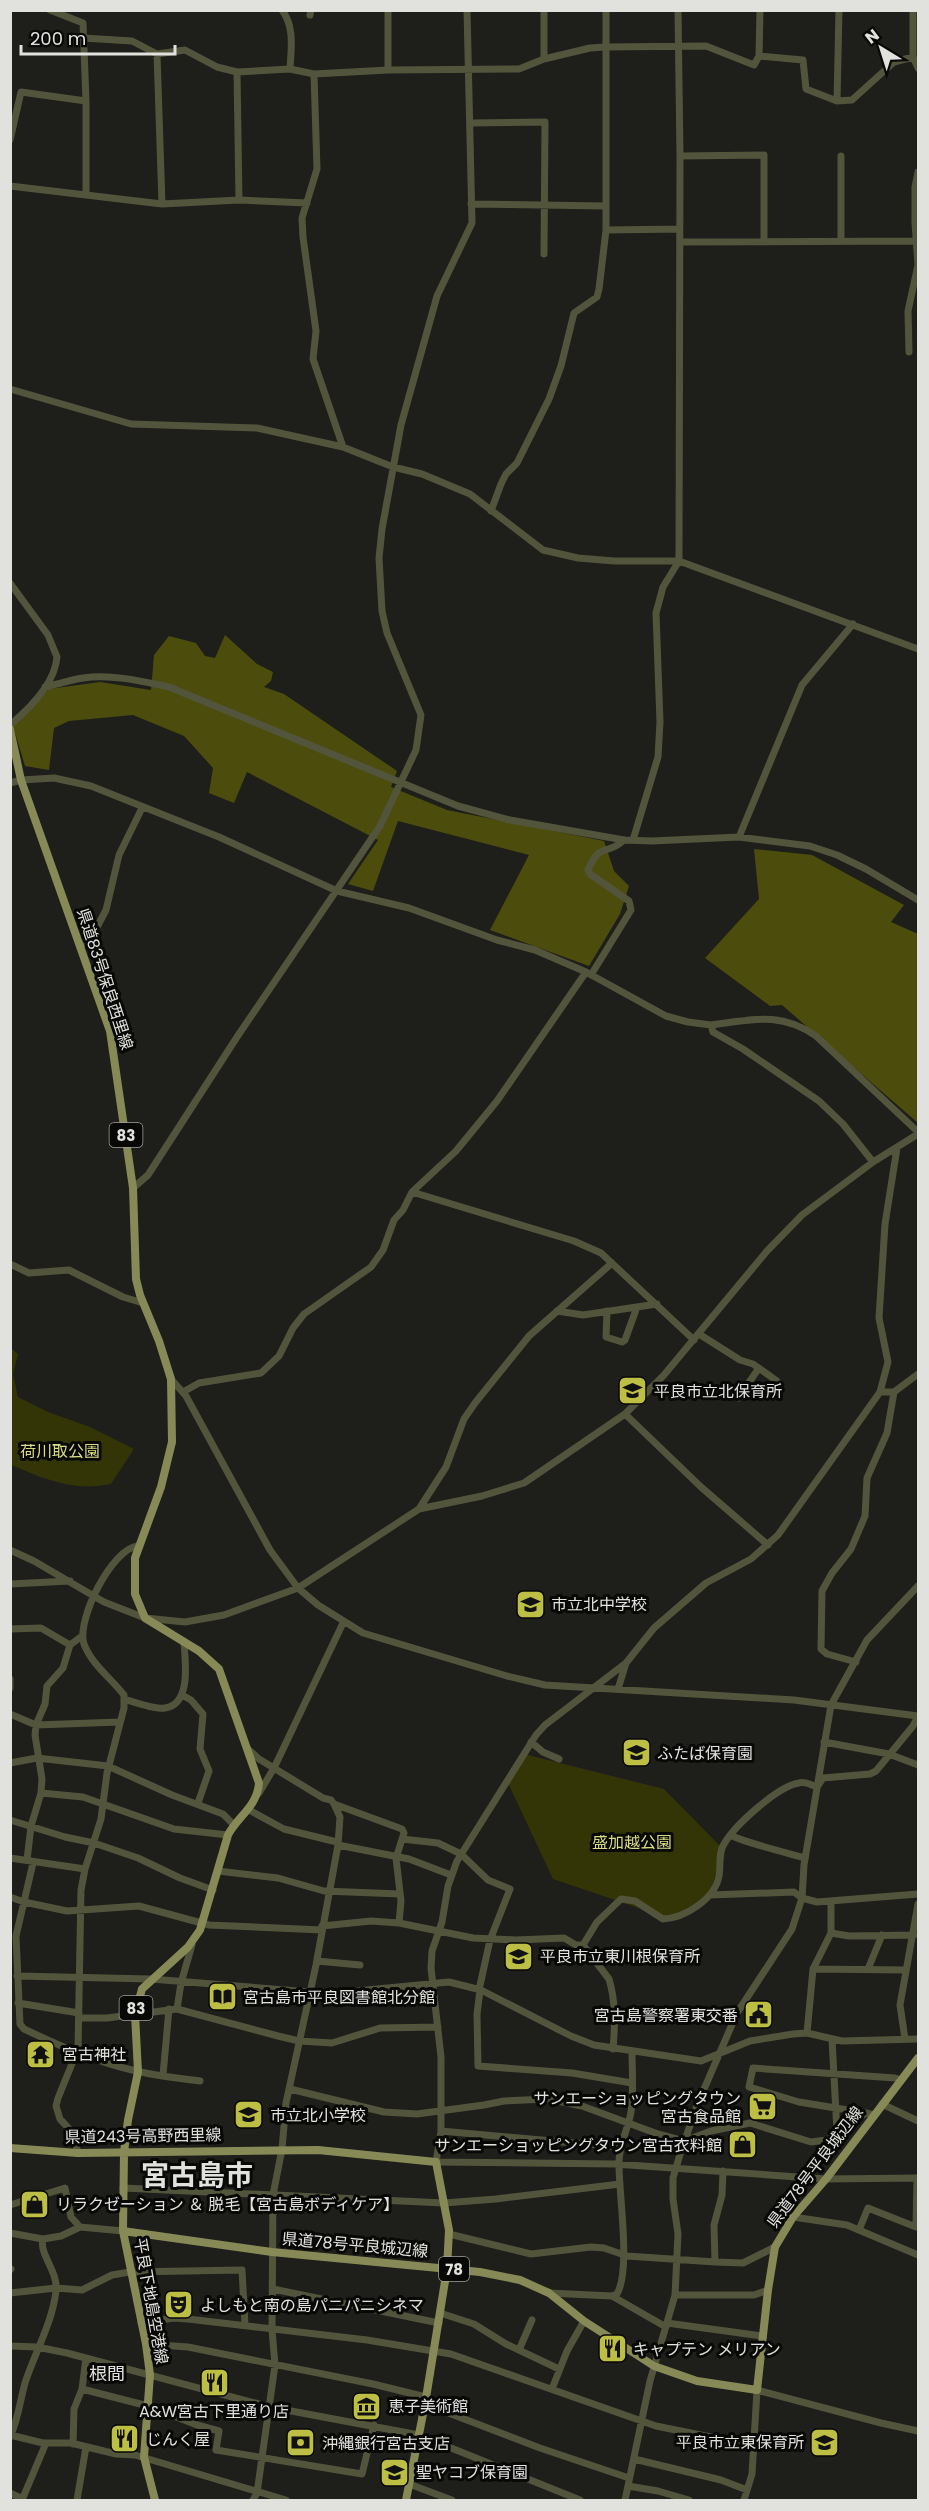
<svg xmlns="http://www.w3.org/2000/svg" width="929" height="2511" font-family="Poppins,'Noto Sans JP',sans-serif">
  <rect width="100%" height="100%" fill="#1e1e1a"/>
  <path fill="#343506" d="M11 1348 18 1354 13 1374 18 1397 48 1412 90 1427 134 1449 111 1484C73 1492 45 1479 11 1465Z
    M524 1754 664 1789 722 1848 710 1895 671 1919 553 1879 508 1783Z"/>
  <path fill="#4c4d0c" d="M225 635 257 664 273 672 271 681 264 687 284 694 397 771 391 787 447 810 604 841 614 871 629 886 620 914 589 966 490 930 529 855 398 821 373 891 348 884 378 840 247 772 234 803 209 793 213 768 184 736 133 715 69 721 54 728 49 770 25 766 13 726 49 689 100 682 151 690 154 655 169 636 196 643 205 656 215 658Z
    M754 849 812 855 904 905 891 922 918 934V1123L782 1005 770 1006 705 958 759 899Z"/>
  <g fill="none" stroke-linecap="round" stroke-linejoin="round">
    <path stroke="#53543c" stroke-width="7" d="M50 10 83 23 86 101V194
      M282 10C295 27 291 50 290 69L314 74 388 70 519 69 544 59 590 48 605 47 706 46 754 65 759 56 760 10
      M544 10V59
      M310 15 311 10
      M83 38 132 41 157 54 185 50 217 67 237 72 290 69
      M157 54 162 204
      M759 56 803 60 806 89 837 101 852 100 894 62 913 57V10
      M913 57 918 68
      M388 70V10
      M237 72 239 200
      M314 74 317 169 302 218 303 237 316 331 313 359 343 447
      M837 101 839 10
      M471 123 545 122 544 254
      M10 140 21 92 86 101
      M680 156 764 155V241
      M10 186 162 204 239 200 307 203
      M471 204 605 206
      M606 230 679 229
      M841 240V156
      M680 242 918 241
      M909 352 908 311 918 265 915 223V187L918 172
      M10 389 131 424 257 428 343 447 393 467 422 474 470 494 543 550 578 558 614 561H679L918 649
      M491 511 501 484 506 474 517 463 549 399 561 366 574 313 597 297 599 289 606 230V10
      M10 583 48 635 57 657C55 683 29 709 10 725
      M45 687C58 684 70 680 83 678 112 674 141 681 169 687L458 806 510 820 624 840 652 841 739 837 810 846 837 855 866 869 918 900
      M10 783 21 780 54 778 91 786 219 837 337 891 409 908 497 940 535 950 586 972 666 1016 688 1022 711 1025 713 1032 743 1049 819 1101 843 1124 873 1162
      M739 837 802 685 853 624
      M633 840 658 757 660 722 656 613 663 587 679 561 680 156 678 10
      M80 947 96 929 106 910 119 855 142 808
      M591 975 631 910 629 901 590 874 588 870C601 840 606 857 624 840
      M711 1025C751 1020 780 1011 816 1036L918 1132
      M897 1148 885 1224 879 1318 888 1362 880 1392 778 1535 751 1559 706 1583 654 1628 626 1663 545 1725 536 1735 457 1861 448 1886 442 1922 432 1951 431 1968 441 2057V2131L436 2162 615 2164 826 2179 918 2178
      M133 1188 148 1175 237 1037 380 826 416 750 421 715 387 633 382 611 379 558 382 529 401 425 437 296 472 223 467 10
      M412 1192 574 1241 601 1253 694 1340
      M10 1264 29 1273 69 1270 123 1297 143 1303
      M557 1311 583 1315 657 1304
      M607 1311 606 1337 622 1342 625 1340 637 1307
      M699 1334 740 1360 753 1364 777 1381
      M171 1379 186 1396 270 1550 298 1588 318 1605 363 1633 507 1676 545 1685 794 1700 918 1716
      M183 1392 199 1383 261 1373 279 1356 293 1328 304 1314 371 1267 383 1250 394 1220 403 1210 412 1192 456 1151 497 1101 586 972
      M880 1392H894L918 1374
      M738 1398 759 1368
      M625 1414 701 1487 768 1545
      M419 1509 446 1467 464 1419 475 1403 529 1336 612 1263
      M10 1550 34 1561 104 1602 145 1618 185 1622 224 1615 298 1588 419 1509 482 1496 524 1483 625 1414 664 1375 767 1251 802 1215 873 1162 918 1134
      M10 1584 70 1581
      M10 1629 41 1628 70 1645
      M856 1662 827 1654 821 1649 822 1591 832 1573 851 1549 865 1516 867 1478 887 1433 894 1392
      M10 1679V1688
      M618 1689 626 1663
      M182 1695 191 1700 203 1714 200 1749 209 1771 198 1803
      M124 1699C134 1702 156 1710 165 1708 192 1704 185 1660 184 1642
      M10 1714 36 1725 120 1722
      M531 1742 543 1752 559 1759
      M824 1742 889 1754 918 1765
      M249 1750 259 1759 323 1798 331 1800 334 1804 402 1829 404 1833 396 1858 401 1901 399 1923
      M10 1763 37 1758 108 1766 172 1795 223 1814 233 1824
      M41 1793 83 1797 174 1829 228 1835
      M259 1793 274 1768 343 1623
      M249 1810 284 1829 337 1842
      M10 1820 65 1837 94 1843 138 1858 180 1878 213 1890
      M731 1835C738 1841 792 1854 805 1858
      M402 1839 438 1843 461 1854 488 1880 510 1889 490 1940 479 1990
      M338 1845 409 1859 451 1875
      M10 1858 85 1869
      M27 1860 31 1826 41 1793 42 1779 35 1735 36 1725 45 1704 47 1686 63 1668 70 1645 82 1636
      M33 1863 16 1936 20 2024 24 2029C60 2046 96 2062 136 2071 156 2076 179 2078 200 2081
      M218 1871 278 1878 324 1891 400 1894
      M710 1895 794 1892 802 1898 817 1902 918 1894
      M10 1897 24 1902 67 1911 139 1906 209 1925 322 1930
      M322 1926 371 1921 399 1923 473 1938 516 1940 564 1938 576 1945H583L609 1979C616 2002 615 2026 613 2049
      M831 1933 849 1936 914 1935
      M583 1945 597 1922 621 1899 635 1901 663 1919C685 1918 715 1899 719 1876 721 1866 718 1853 724 1844 735 1825 778 1786 799 1783 805 1781 811 1785 817 1787L823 1778 870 1774 876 1771 913 1726 918 1716
      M317 1961 360 1965
      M813 1969 906 1970
      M868 1969 882 1935
      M17 1976 151 1979 310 1992 357 1991 449 1982 481 1990 571 2036 594 2045 701 2061 750 2041 793 2034 807 2033 842 2041 918 2039
      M480 1990 477 2014 478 2066 572 2073 632 2083
      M18 2003 79 2013
      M177 2009 181 1983 192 1945
      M80 2018H107L177 2009 278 2036 299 2041 332 2043 380 2028 438 2027
      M807 2033 813 1969 831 1933V1902
      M832 2039 837 2132
      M905 2039 900 2005 918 1904
      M163 2075 169 2009
      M290 2089 384 2112 417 2114 484 2105 504 2101 547 2099 582 2106 658 2134 684 2141 711 2131 750 2123 811 2142 827 2140 866 2113 874 2115
      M882 2104 918 2121
      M866 2113 799 2102 749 2087 753 2068 895 2078 900 2080
      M441 2131 620 2147
      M78 2153 73 2133 60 2119 56 2106 58 2098 78 2049 81 1890 85 1869 101 1819 107 1773 124 1708V1695C111 1678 92 1665 84 1644 76 1620 112 1548 138 1546
      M123 2188 444 2203 496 2199 620 2184
      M10 2205 65 2188 71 2217 80 2227
      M793 2217 847 2225 918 2255
      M859 2230 868 2208 916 2227 917 2178
      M10 2233 43 2239 61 2236 80 2227 123 2231
      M449 2234 531 2254 591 2247 604 2248 627 2256 715 2262 743 2263 775 2247
      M715 2262 714 2225 722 2195 723 2171
      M10 2270 11 2269
      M273 2289 439 2323
      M10 2293 56 2288 82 2290 112 2275 130 2272 242 2270 245 2325
      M549 2293 612 2296 617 2294C631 2270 619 2196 619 2165 618 2146 628 2130 631 2112 634 2092 632 2071 632 2051
      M675 2295H754L768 2290
      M612 2296 666 2327
      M440 2313 474 2324 506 2344 559 2369
      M141 2323 174 2318 188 2319 367 2340 451 2354 656 2426 755 2446
      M667 2323 762 2336
      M146 2344 188 2347 373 2384 426 2397
      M10 2346 37 2347 67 2353 270 2407 419 2435 580 2500
      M519 2350 532 2320
      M82 2389 148 2406 197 2425 219 2431 216 2450 362 2474 374 2425
      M552 2389 567 2351 584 2321
      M425 2404 540 2448 629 2478
      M10 2435 43 2443H71L116 2454 135 2455 286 2500
      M10 2437C18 2420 20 2401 25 2383 35 2352 52 2324 56 2291 58 2270 39 2255 43 2239
      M73 2444 74 2409 82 2389 86 2358
      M634 2459 721 2480 747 2490
      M409 2484 452 2500
      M628 2486 658 2491 689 2500
      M10 2493 23 2499
      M22 2500 46 2443
      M77 2500 86 2447
      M253 2500 257 2493 275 2365 272 2330 273 2195 282 2149 286 2103 316 1965 338 1845 340 1817 334 1804
      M625 2500 650 2381 675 2295 678 2234 673 2199V2178L681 2151 698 2103 737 2013 792 1929 802 1898 804 1865 831 1705 867 1640 918 1586
      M744 2500 752 2474 757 2390 881 2423 918 2431"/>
    <path stroke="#878a57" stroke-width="8" d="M10 729 21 780 110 1031 133 1188 136 1279 140 1295 159 1341 171 1379 172 1442 161 1487 135 1558V1594L145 1618 199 1651 219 1669 259 1783C257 1807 238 1816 228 1835L200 1930 188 1947 142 1989 135 2014 138 2072 128 2120 124 2152 123 2231 146 2344 150 2375 144 2457 155 2500
      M10 2148 78 2153 318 2150 436 2162 449 2230 447 2269 425 2404 406 2500
      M123 2231 272 2252 480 2272 520 2280 549 2293 584 2321 654 2366 697 2381 757 2390 768 2290 775 2247 793 2217 826 2179 918 2058"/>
  </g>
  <defs>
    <symbol id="school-square" viewBox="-11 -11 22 22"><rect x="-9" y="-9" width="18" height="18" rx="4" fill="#bcbf43" stroke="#080807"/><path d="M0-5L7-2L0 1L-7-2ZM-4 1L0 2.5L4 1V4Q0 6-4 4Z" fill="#111"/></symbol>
    <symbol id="library-square" viewBox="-11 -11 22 22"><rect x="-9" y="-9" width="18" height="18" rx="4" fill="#bcbf43" stroke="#080807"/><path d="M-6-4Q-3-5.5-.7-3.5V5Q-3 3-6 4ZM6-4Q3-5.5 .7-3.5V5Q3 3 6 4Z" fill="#111"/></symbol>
    <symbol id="civic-square" viewBox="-11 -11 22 22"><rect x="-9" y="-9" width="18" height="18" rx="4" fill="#bcbf43" stroke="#080807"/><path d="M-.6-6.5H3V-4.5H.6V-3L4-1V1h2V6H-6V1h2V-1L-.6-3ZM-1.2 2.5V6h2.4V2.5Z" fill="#111"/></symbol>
    <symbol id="temple-square" viewBox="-11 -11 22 22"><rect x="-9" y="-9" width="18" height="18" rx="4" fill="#bcbf43" stroke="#080807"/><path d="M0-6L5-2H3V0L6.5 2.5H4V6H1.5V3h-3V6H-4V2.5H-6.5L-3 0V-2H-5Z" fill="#111"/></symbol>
    <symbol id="supermarket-square" viewBox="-11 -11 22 22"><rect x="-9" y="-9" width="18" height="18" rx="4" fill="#bcbf43" stroke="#080807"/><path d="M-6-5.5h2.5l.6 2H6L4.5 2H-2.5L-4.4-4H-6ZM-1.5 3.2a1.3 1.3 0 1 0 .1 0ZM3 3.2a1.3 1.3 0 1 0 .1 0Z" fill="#111"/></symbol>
    <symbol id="shop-square" viewBox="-11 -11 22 22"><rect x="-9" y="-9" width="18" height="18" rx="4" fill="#bcbf43" stroke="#080807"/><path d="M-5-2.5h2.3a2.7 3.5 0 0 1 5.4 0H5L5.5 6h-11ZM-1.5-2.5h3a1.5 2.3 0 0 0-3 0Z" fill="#111"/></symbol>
    <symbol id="theatre-square" viewBox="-11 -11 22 22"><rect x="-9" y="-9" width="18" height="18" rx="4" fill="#bcbf43" stroke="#080807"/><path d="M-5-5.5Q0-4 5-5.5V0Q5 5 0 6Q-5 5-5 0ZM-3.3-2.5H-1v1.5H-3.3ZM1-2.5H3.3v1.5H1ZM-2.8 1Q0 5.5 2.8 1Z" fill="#111"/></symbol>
    <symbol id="restaurant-square" viewBox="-11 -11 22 22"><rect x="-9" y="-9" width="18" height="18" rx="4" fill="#bcbf43" stroke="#080807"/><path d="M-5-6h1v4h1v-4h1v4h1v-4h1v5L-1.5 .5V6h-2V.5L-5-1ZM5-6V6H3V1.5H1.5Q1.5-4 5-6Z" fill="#111"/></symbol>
    <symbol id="museum-square" viewBox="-11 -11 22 22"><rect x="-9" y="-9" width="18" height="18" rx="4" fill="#bcbf43" stroke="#080807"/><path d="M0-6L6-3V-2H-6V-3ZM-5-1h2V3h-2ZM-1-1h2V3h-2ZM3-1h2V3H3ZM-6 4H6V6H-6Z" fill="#111"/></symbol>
    <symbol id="bank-square" viewBox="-11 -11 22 22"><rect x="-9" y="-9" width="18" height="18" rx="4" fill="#bcbf43" stroke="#080807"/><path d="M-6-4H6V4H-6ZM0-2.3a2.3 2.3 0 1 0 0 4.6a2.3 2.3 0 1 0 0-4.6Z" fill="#111"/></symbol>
  </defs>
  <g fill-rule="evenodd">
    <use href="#school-square" x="616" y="1374" width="33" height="33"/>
    <use href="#school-square" x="514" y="1588" width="33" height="33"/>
    <use href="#school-square" x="620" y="1736" width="33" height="33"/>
    <use href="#school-square" x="502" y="1940" width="33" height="33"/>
    <use href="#library-square" x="206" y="1980" width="33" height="33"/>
    <use href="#civic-square" x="742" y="1998" width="33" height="33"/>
    <use href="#temple-square" x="24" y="2038" width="33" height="33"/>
    <use href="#supermarket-square" x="746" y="2090" width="33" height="33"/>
    <use href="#school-square" x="232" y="2098" width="33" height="33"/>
    <use href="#shop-square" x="726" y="2128" width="33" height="33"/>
    <use href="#shop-square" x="18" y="2188" width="33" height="33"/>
    <use href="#theatre-square" x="162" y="2288" width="33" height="33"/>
    <use href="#restaurant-square" x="596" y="2332" width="33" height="33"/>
    <use href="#restaurant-square" x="198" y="2366" width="33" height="33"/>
    <use href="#museum-square" x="350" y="2390" width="33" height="33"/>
    <use href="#restaurant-square" x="108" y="2422" width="33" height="33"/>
    <use href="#school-square" x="808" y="2426" width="33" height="33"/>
    <use href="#bank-square" x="284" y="2426" width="33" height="33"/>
    <use href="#school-square" x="378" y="2456" width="33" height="33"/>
  </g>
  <g text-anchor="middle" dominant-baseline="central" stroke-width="6" stroke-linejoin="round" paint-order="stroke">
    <g fill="#080807" stroke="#a0a09e" stroke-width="1.5">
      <rect x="109.5" y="1123" width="33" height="24" rx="4.5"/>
      <rect x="119.5" y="1996" width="33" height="24" rx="4.5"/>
      <rect x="439" y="2257" width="30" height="24" rx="4.5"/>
    </g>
    <g font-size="15" font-weight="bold" fill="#e1e1de">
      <text x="126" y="1135">83</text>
      <text x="136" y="2008">83</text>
      <text x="454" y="2269">78</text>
    </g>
    <g font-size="16" fill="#e1e1de" stroke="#080807">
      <text transform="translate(105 979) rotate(72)">県道83号保良西里線</text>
      <text transform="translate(143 2136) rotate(-1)">県道243号高野西里線</text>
      <text transform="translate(815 2167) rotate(-53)">県道78号平良城辺線</text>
      <text transform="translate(355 2245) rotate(5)">県道78号平良城辺線</text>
      <text transform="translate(151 2301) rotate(80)">平良下地島空港線</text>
    </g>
    <g font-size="16" fill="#e1e1de" stroke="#080807" text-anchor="start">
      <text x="654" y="1391">平良市立北保育所</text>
      <text x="551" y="1604">市立北中学校</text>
      <text x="657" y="1753">ふたば保育園</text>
      <text x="540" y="1956">平良市立東川根保育所</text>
      <text x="243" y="1997">宮古島市平良図書館北分館</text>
      <text x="738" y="2015" text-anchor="end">宮古島警察署東交番</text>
      <text x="62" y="2054">宮古神社</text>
      <text x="741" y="2098" text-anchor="end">サンエーショッピングタウン<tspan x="741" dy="18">宮古食品館</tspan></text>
      <text x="270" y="2115">市立北小学校</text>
      <text x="722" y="2145" text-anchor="end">サンエーショッピングタウン宮古衣料館</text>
      <text x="56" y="2204">リラクゼーション ＆ 脱毛【宮古島ボディケア】</text>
      <text x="200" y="2305">よしもと南の島パニパニシネマ</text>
      <text x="633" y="2349">キャプテン メリアン</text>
      <text x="388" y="2406">恵子美術館</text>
      <text x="214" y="2411" text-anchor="middle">A&amp;W宮古下里通り店</text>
      <text x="146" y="2439">じんく屋</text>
      <text x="804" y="2442" text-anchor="end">平良市立東保育所</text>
      <text x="322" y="2443">沖縄銀行宮古支店</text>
      <text x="416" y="2472">聖ヤコブ保育園</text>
    </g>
    <g font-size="16" fill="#d9dc83" stroke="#080807">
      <text x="60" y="1451">荷川取公園</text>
      <text x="632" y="1842">盛加越公園</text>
    </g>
    <g font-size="18" fill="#e1e1de" stroke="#080807">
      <text x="107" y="2373">根間</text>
    </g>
    <g font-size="28" font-weight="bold" fill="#e1e1de" stroke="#080807">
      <text x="197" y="2175">宮古島市</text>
    </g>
  </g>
  <rect width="929" height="2511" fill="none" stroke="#e1e1de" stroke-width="24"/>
  <g transform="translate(881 48) rotate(322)" stroke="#080807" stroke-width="4.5" paint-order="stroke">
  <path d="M0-4.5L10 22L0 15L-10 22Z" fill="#e1e1de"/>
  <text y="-9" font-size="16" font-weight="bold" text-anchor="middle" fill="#e1e1de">N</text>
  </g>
  <path d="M21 45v9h154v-9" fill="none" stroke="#e1e1de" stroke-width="3"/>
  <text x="30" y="45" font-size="18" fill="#e1e1de" stroke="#080807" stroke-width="4.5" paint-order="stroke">200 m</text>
</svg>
